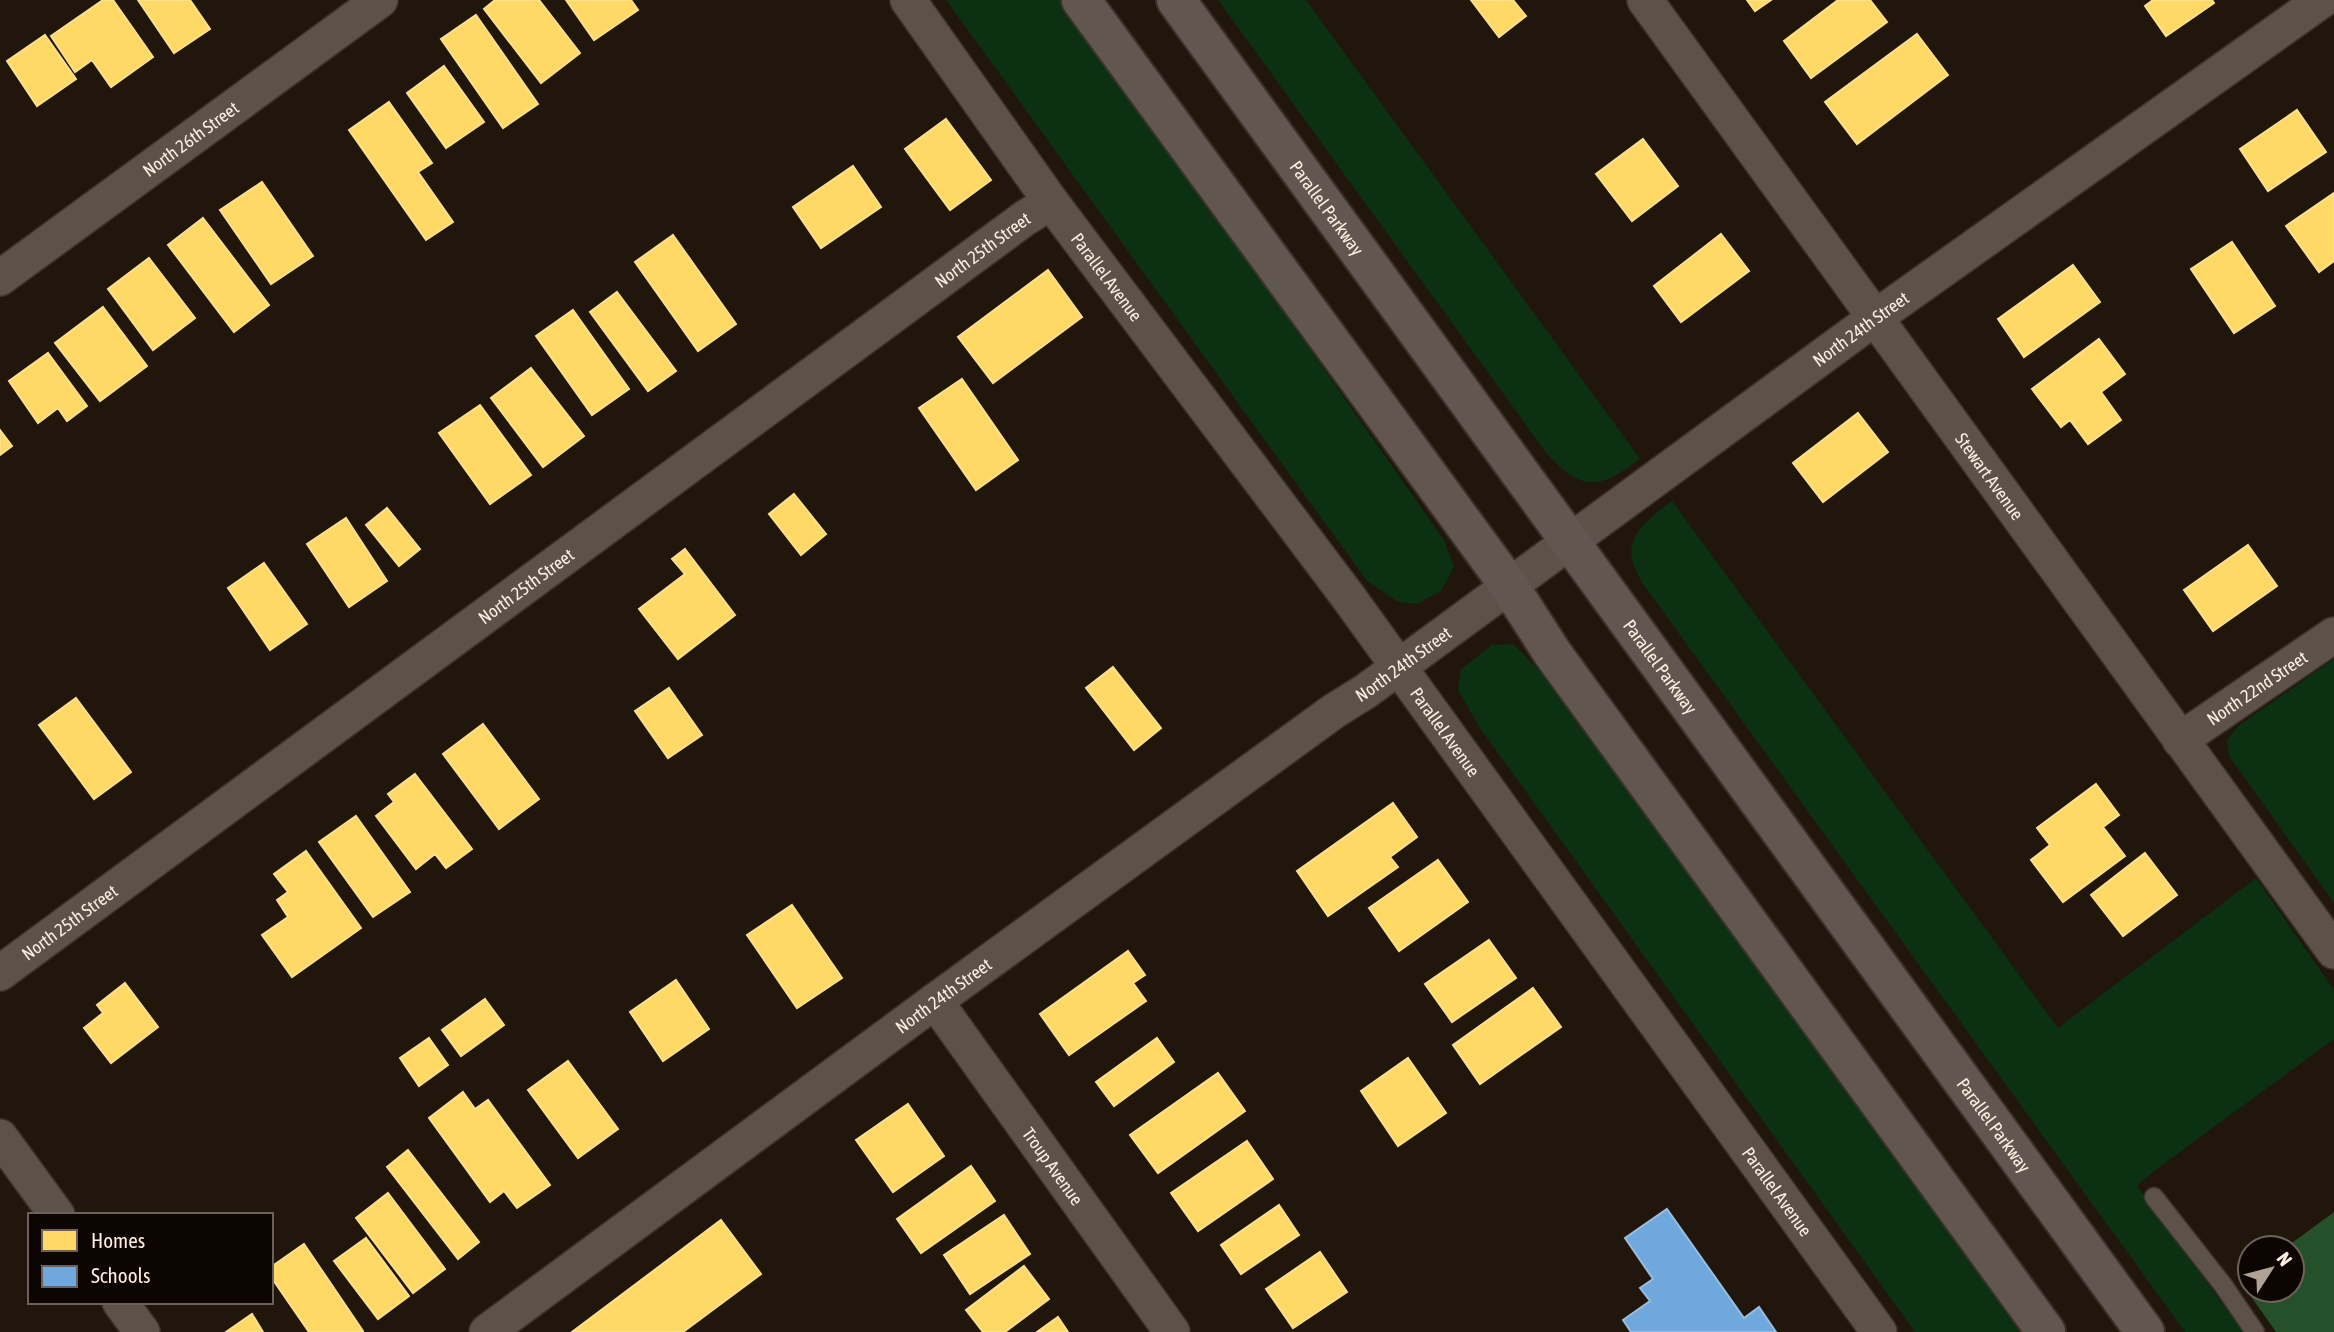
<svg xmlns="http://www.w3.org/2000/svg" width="2334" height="1332" font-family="'Asap Condensed',sans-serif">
  <rect width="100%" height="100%" fill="#21160b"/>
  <path fill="#0b3012" d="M946 0H1060L1168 147 1444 540 1454 567 1441 591 1417 604 1398 602 1367 581Z
    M1218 0H1306L1640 459C1599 489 1584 493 1547 454Z
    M1672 501 2058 1028 2256 878 2334 990V1039L2158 1168 2137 1186 2243 1332H2185L1641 581C1638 575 1634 567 1632 560 1626 533 1654 515 1672 501Z
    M1514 644 1541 673 1577 718 2020 1332H1915L1480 728 1458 690 1461 669 1492 645Z
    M2334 659V903L2229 756 2227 740 2238 726Z"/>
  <path fill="#24502a" d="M2334 1212V1332H2276L2240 1281 2250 1273V1290H2292V1248H2285Z"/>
  <path fill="#ffd966" stroke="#fedf8b" stroke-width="2" d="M103 0H113L153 57 111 87 92 60 75 72 51 36Z
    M138 0H190L210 29 174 53Z
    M495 0H539L580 53 541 83 484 9Z
    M566 0H631L638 10 594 40Z
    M1471 0H1513L1526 16 1499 37Z
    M1747 0H1771L1755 11Z
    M1838 0H1870L1887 22 1811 78 1784 41Z
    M2153 0H2212L2214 3 2166 36 2145 6Z
    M476 15 538 104 503 128 441 39Z
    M1917 34 1948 75 1857 144 1825 102Z
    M45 35 76 79 37 106 7 61Z
    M444 66 484 122 446 148 407 93Z
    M389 102 432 163 418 172 453 222 426 240 349 130Z
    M2297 110 2326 152 2268 191 2240 149Z
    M946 119 991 180 950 210 905 149Z
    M1643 139 1678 186 1632 221 1596 174Z
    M853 166 881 207 821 248 793 207Z
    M262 182 313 256 271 284 220 210Z
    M2334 193V261L2319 272 2286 226Z
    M203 218 269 305 234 332 168 245Z
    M1721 234 1749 271 1681 322 1654 286Z
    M673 235 736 324 698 351 635 262Z
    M2232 242 2275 306 2234 333 2191 269Z
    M149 258 195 318 153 350 108 289Z
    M2073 265 2100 302 2024 357 1998 319Z
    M1048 270 1082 317 993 383 958 337Z
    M617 292 676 371 648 391 590 312Z
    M103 307 147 366 100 401 55 343Z
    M573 310 629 389 592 415 536 336Z
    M2099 339 2125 374 2101 392 2121 420 2088 444 2070 420 2061 427 2032 389Z
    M48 353 87 406 67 421 58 408 38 423 9 381Z
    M531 368 584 436 543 467 491 398Z
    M962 379 1018 460 976 490 919 408Z
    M480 405 531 475 490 504 439 433Z
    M1858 413 1888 452 1823 502 1793 463Z
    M0 430 12 446 0 455Z
    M794 494 826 534 801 555 769 514Z
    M387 508 420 549 399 566 366 525Z
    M346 518 387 581 349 607 307 544Z
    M2248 545 2277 586 2213 631 2184 590Z
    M685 549 735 615 678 659 639 609 685 574 672 559Z
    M264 563 307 624 270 650 228 588Z
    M1113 667 1161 728 1134 750 1086 688Z
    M669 688 702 735 668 758 635 711Z
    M76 698 131 772 94 799 39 725Z
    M483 724 539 799 499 829 443 754Z
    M415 774 472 849 446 868 435 854 416 869 376 816 394 802 388 794Z
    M2096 784 2119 815 2103 827 2125 856 2063 902 2031 860 2050 845 2037 828Z
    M1393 803 1417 837 1390 857 1398 867 1328 916 1297 871Z
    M356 816 410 892 373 917 319 842Z
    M306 851 361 928 292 977 262 935 288 917 277 900 288 892 274 874Z
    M2145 853 2177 895 2123 936 2091 895Z
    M1438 860 1468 902 1399 951 1369 908Z
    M792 905 842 978 797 1008 747 935Z
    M1489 940 1516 978 1452 1022 1425 984Z
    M1128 951 1145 975 1133 983 1146 1001 1069 1055 1040 1014Z
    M676 980 709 1029 663 1061 630 1012Z
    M125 983 158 1027 111 1063 84 1028 103 1013 97 1005Z
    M1533 988 1561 1027 1480 1084 1453 1045Z
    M485 999 504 1025 461 1056 442 1030Z
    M429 1038 448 1065 419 1086 400 1058Z
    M1157 1038 1174 1062 1114 1106 1096 1082Z
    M1408 1058 1446 1113 1398 1146 1361 1091Z
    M568 1061 618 1129 578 1158 528 1090Z
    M1218 1073 1245 1111 1158 1173 1130 1135Z
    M463 1092 475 1109 488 1100 550 1185 517 1208 504 1191 490 1202 429 1118Z
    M908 1104 944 1156 893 1192 856 1140Z
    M1247 1141 1273 1179 1198 1231 1171 1193Z
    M408 1150 479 1242 458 1259 387 1167Z
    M971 1166 995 1201 921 1253 897 1219Z
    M388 1193 445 1269 413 1293 356 1218Z
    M1279 1205 1299 1235 1241 1274 1221 1245Z
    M1004 1215 1030 1254 970 1294 944 1255Z
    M721 1220 761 1274 683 1332H572Z
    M366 1238 409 1296 378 1319 334 1261Z
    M304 1244 363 1331V1332H309L271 1277V1267Z
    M1320 1252 1347 1292 1293 1328 1266 1289Z
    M1024 1266 1049 1299 1005 1332H983L966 1310Z
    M252 1314 263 1332H226Z
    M1058 1317 1068 1332H1037Z"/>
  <path fill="#6fa8dc" stroke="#9abddd" stroke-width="2" d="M1667 1209 1744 1318 1759 1307 1776 1332H1631L1623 1320 1650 1301 1640 1288 1653 1279 1625 1238Z"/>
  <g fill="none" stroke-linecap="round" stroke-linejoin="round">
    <defs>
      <path id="lane" d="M2154 1197 2223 1285 2255 1332"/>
      <g id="street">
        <path id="s1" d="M908 0 1051 202 1349 598 1879 1332"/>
        <path id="s2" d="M1645 0 2334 951"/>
        <path id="s3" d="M0 278 380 0"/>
        <path id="s4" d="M2180 740 2334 635"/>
        <path id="s5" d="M0 973 1025 218 1051 202"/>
        <path id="s6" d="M935 1001 1172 1332"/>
        <path d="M0 1137 57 1215"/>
        <path d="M120 1302 142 1332"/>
        <path id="s7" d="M487 1332 935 1001 1334 711 1366 691 1876 317 2322 0"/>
      </g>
      <g id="secondary">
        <path d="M1081 0 1510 587 1553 654 2046 1332"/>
        <path id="s8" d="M1176 0 2145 1332"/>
      </g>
    </defs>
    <use href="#lane" stroke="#3b322b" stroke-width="21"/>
    <use href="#street" stroke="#3b322b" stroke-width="38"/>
    <use href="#secondary" stroke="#3b322b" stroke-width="42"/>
    <use href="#lane" stroke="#5c5249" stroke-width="18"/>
    <use href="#street" stroke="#5c5249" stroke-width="35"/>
    <use href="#secondary" stroke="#625750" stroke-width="38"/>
  </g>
  <g text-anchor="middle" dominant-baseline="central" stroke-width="7" stroke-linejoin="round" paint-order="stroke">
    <g font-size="18" fill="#fdeee0" stroke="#0d0501">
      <text stroke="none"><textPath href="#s3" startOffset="236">North 26th Street</textPath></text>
      <text stroke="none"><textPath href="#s8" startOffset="257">Parallel Parkway</textPath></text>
      <text stroke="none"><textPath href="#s5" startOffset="1220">North 25th Street</textPath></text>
      <text stroke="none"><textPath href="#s1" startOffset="341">Parallel Avenue</textPath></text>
      <text stroke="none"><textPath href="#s7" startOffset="1701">North 24th Street</textPath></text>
      <text stroke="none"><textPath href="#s2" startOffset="588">Stewart Avenue</textPath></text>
      <text stroke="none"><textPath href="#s5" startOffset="653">North 25th Street</textPath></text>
      <text stroke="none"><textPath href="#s7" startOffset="1134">North 24th Street</textPath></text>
      <text stroke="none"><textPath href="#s8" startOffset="824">Parallel Parkway</textPath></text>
      <text stroke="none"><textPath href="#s4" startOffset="93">North 22nd Street</textPath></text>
      <text stroke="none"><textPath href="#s1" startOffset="908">Parallel Avenue</textPath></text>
      <text stroke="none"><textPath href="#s5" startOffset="86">North 25th Street</textPath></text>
      <text stroke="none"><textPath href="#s7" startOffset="567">North 24th Street</textPath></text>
      <text stroke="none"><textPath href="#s8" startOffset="1391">Parallel Parkway</textPath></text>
      <text stroke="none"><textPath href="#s6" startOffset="203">Troup Avenue</textPath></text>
      <text stroke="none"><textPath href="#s1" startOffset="1475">Parallel Avenue</textPath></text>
    </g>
  </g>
  <rect x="28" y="1213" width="245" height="91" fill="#0d0501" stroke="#6d625a" stroke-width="2"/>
  <rect x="42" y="1230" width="35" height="21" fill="#ffd966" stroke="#6d625a" stroke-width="2"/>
  <text x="91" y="1248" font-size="21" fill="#fdeee0">Homes</text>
  <rect x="42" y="1266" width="35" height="21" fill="#6fa8dc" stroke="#6d625a" stroke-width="2"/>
  <text x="91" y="1283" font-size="21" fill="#fdeee0">Schools</text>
  <g transform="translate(2271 1269) rotate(54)"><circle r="33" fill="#0d0501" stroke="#6d625a" stroke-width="2"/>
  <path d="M0-5L12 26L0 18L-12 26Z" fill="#b0a295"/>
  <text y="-10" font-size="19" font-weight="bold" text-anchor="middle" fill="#fdeee0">N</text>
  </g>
</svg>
